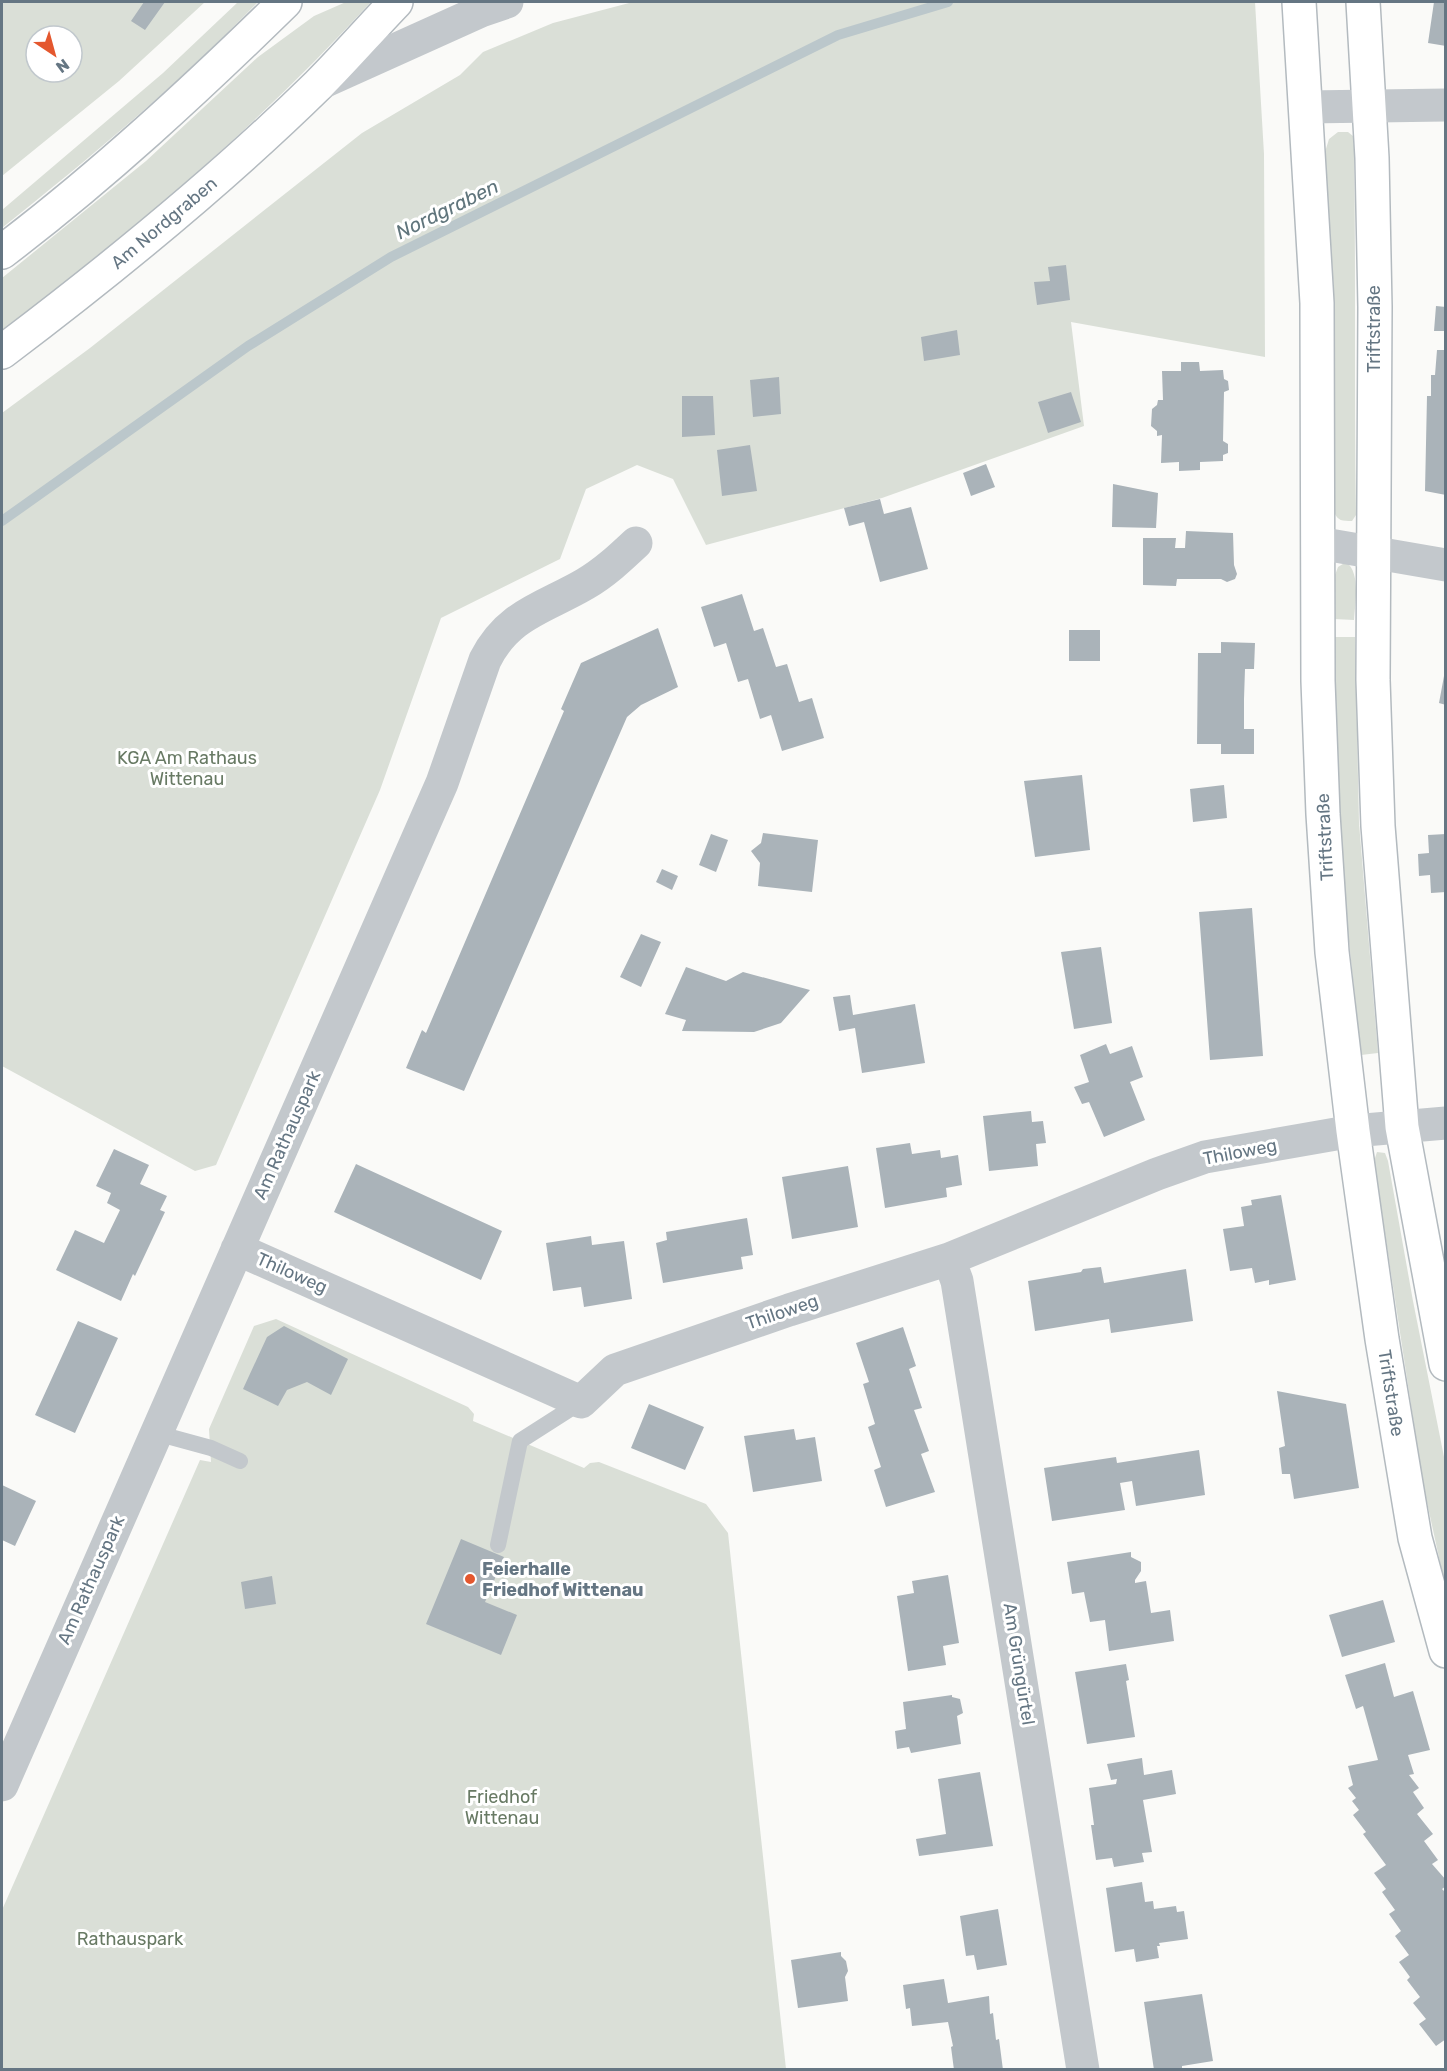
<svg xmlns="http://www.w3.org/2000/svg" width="1447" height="2071" font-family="Rubik,sans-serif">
  <rect width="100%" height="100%" fill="#fafaf8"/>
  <path fill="#dadfd7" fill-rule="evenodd" d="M2 2H205L119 81 2 176ZM36 36H72V72H36Z
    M238 2H258C179 84 91 157 2 228V210L163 73Z
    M346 2H371C260 123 134 232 2 330V278L146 161 258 57 314 16Z
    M633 2H1255L1264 154 1265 357 1071 322 1084 426 882 498 706 545 673 479 637 465 586 489 560 559 441 618 380 790 216 1165 195 1171 2 1066V413L90 348 362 133 460 75 483 52 553 23Z
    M1338 132H1348L1353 136 1354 146C1356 269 1354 392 1356 515L1352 521C1342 521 1338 521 1334 512V294L1325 152 1329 139Z
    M1346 562C1361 573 1355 603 1354 620L1334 619 1335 575 1338 567Z
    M1334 637H1355L1359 823 1378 1053 1361 1055 1348 932 1340 822Z
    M1377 1152 1385 1153 1388 1161 1413 1301 1445 1462V1585L1423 1484 1374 1161Z
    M276 1319 468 1407 474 1414 473 1421 584 1468 590 1463 599 1462 706 1504 728 1533 786 2069 2 2070V1910L200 1460 211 1462 209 1429 254 1326Z"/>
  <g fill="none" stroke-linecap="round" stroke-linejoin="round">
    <path stroke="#bbc7cb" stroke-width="10" d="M2 521 248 346 391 257 838 35 948 2"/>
  </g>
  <path fill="#aab3b9" d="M144 2H165L145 30 131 21Z
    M1434 2H1446V46L1428 43Z
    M1066 265 1070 300 1037 305 1034 282 1050 281 1048 267Z
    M1436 306 1446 307V331H1434Z
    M957 330 960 355 924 361 921 337Z
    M1437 350H1446V495L1425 491 1427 396H1431V375H1435Z
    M1181 362H1199L1200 371 1223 370 1224 379 1228 381 1229 390 1224 392 1223 441 1228 444V453L1223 455V461L1200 462V470L1179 471V462L1161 463 1162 435 1157 436V431L1151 426 1152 409 1157 405 1158 400H1163L1162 371H1181Z
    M779 377 781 414 753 417 750 380Z
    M1071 392 1081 422 1048 433 1038 402Z
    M682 396H713L715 435 682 437Z
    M750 445 757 491 722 496 717 450Z
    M986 464 995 487 971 496 963 473Z
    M1113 484 1158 493 1156 528 1112 527Z
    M880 499 884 514 911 507 928 569 880 582 864 522 849 526 844 508Z
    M1186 531 1233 533 1234 565 1237 574 1235 579 1227 582 1221 579H1177L1176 586 1143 585V538H1176L1175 548H1185Z
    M742 594 754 631 763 628 776 667 787 664 799 702 812 698 824 738 782 751 771 715 760 719 748 679 738 682 726 643 714 647 701 607Z
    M658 628 678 687 641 705 627 717 464 1091 406 1068 422 1030 426 1033 564 711 561 709 581 663Z
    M1069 630H1100V661H1069Z
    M1221 642 1255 643 1254 669H1245L1244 699V729H1254V754H1221V744H1197L1198 653H1221Z
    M1444 676H1446V705L1439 703Z
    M1082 775 1090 850 1035 857 1024 781Z
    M1224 785 1227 818 1193 822 1190 789Z
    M763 833 818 840 812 892 758 886 760 863 751 851 761 843Z
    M711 834 728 840 716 872 699 865Z
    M1446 834V892L1431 893 1430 875 1419 876 1418 854 1429 853 1428 835Z
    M662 869 678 876 672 890 656 882Z
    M1252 908 1263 1056 1210 1060 1199 912Z
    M641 934 661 942 641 987 620 977Z
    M1101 947 1112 1023 1074 1029 1061 952Z
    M686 967 726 981 743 972 810 990 781 1023 754 1032 682 1031 686 1020 665 1014Z
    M850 995 853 1015 915 1004 925 1063 862 1073 855 1028 839 1031 833 997Z
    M1106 1044 1110 1054 1132 1046 1143 1077 1130 1082 1145 1120 1104 1137 1089 1102 1082 1104 1074 1087 1089 1082 1080 1055Z
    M1031 1111 1032 1122 1043 1121 1046 1143 1036 1144 1038 1166 989 1171 983 1116Z
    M910 1143 912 1154 940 1150 941 1158 958 1155 962 1185 946 1188 947 1197 885 1208 876 1148Z
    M114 1149 149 1165 140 1184 167 1196 160 1210 165 1212 135 1276 133 1274 121 1301 56 1270 75 1230 104 1243 120 1210 107 1203 111 1193 96 1186Z
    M356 1164 502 1231 481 1280 334 1212Z
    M848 1166 858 1227 792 1239 782 1177Z
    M1281 1195 1296 1280 1269 1285V1280L1255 1283 1252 1268 1230 1271 1223 1229 1244 1226 1241 1207 1252 1205 1251 1200Z
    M747 1218 753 1255 741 1257 743 1269 663 1283 656 1243 667 1240 666 1232Z
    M591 1236 592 1245 624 1241 632 1299 584 1307 581 1287 553 1291 546 1243Z
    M1101 1267 1104 1283 1186 1269 1193 1321 1111 1333 1109 1319 1035 1331 1028 1281 1081 1272 1083 1269Z
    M78 1321 118 1338 75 1433 35 1415Z
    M284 1326 348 1359 331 1395 307 1382 287 1390 278 1406 243 1389 267 1337Z
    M903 1327 916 1366 909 1369 922 1408 914 1410 929 1451 921 1454 935 1492 886 1507 874 1470 881 1467 868 1427 875 1424 863 1384 869 1382 856 1343Z
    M1277 1391 1346 1404 1359 1488 1294 1499 1290 1474H1282L1279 1448 1285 1446Z
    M649 1404 704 1427 685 1470 631 1448Z
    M794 1429 796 1440 815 1437 822 1481 753 1492 744 1436Z
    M1199 1450 1205 1495 1136 1506 1132 1481 1120 1483 1125 1510 1052 1521 1044 1468 1116 1457 1117 1463Z
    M2 1485 36 1501 15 1546 2 1540Z
    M461 1539 504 1557 485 1602 517 1615 501 1655 426 1624Z
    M1131 1552V1557L1141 1562V1571L1135 1580V1583L1146 1581 1151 1613 1170 1610 1174 1641 1109 1651 1105 1620 1090 1622 1084 1592 1072 1594 1067 1562Z
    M948 1575 959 1643 943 1646 946 1665 908 1671 897 1596 914 1593 912 1581Z
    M272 1576 276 1604 245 1609 241 1582Z
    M1383 1600 1395 1642 1342 1657 1329 1615Z
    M1385 1663 1394 1697 1413 1691 1430 1750 1408 1755 1414 1774 1409 1775 1419 1788 1413 1792 1424 1808 1417 1814 1433 1834 1424 1841 1438 1860 1432 1864 1446 1880V1886L1442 1889 1446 1893V2039L1436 2046 1419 2024 1426 2019 1413 2003 1420 1997 1407 1980 1410 1977 1399 1962 1409 1955 1395 1936 1401 1931 1389 1914 1395 1910 1382 1892 1386 1889 1374 1873 1386 1865 1363 1834 1366 1832 1353 1815 1359 1810 1352 1801 1356 1798 1348 1788 1353 1785 1348 1766 1378 1760 1363 1706 1356 1709 1345 1675Z
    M1126 1664 1129 1680 1126 1681 1135 1737 1087 1744 1075 1672Z
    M952 1695V1697L960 1699 963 1713 957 1716 961 1744 911 1753 909 1747 897 1749 895 1731 906 1729 903 1702Z
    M1142 1758 1144 1775 1172 1770 1176 1794 1143 1800 1152 1852 1142 1853 1144 1862 1114 1867 1112 1858 1096 1860 1091 1825H1094L1089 1788 1116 1784 1117 1779 1111 1780 1107 1764Z
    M980 1772 993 1846 919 1856 916 1839 946 1834 938 1779Z
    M1142 1882 1145 1902 1153 1901 1154 1909 1176 1906 1177 1912 1184 1911 1188 1939 1159 1943 1160 1946H1157L1159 1958 1136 1962 1134 1949 1115 1952 1106 1888Z
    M998 1909 1007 1965 977 1970 974 1955 966 1956 960 1916Z
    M841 1952V1956L846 1961 848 1971 845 1977 848 2001 798 2008 791 1960Z
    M944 1979 948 2003 989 1996 990 2014 993 2013 996 2040 999 2039 1003 2070H954L951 2047 953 2046 948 2022 912 2026 910 2008 906 2009 903 1985Z
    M1202 1994 1213 2061 1182 2066V2070H1154L1144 2002Z"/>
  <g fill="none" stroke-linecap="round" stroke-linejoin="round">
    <defs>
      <path id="secondary" d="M1299 2 1317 303 1318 681 1323 814 1332 952 1353 1131 1382 1339 1415 1538 1446 1651
        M1363 2 1372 158 1375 307 1373 680 1378 826 1402 1127 1446 1364
        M2 252C102 176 195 90 285 2
        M2 352C112 269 219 182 318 85 345 58 370 29 396 2"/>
    </defs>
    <use href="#secondary" stroke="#b3babf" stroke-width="36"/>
    <path stroke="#c3c8cc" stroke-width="16" d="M156 1433 211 1448 240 1461
      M498 1545 520 1441 581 1402"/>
    <path stroke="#c3c8cc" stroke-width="33" d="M319 84 481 11 507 2
      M1306 107 1446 105
      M1318 543 1446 565
      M237 1249 581 1402 615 1370 789 1310 949 1259 1157 1174 1205 1157 1353 1131 1446 1123
      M949 1259 957 1281 1083 2070
      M2 1785 442 783 485 660C508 614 544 608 585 584 604 573 620 558 636 543"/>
    <use href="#secondary" stroke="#fff" stroke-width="33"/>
  </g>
  <circle fill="#e4572e" stroke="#fff" stroke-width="2" cx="470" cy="1579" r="6"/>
  <g text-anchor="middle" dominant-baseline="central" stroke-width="6" stroke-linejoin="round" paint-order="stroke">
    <g font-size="18" fill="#657683" stroke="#fff">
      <text transform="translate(164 223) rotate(-40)">Am Nordgraben</text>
      <text transform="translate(1374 329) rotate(-90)">Triftstraße</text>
      <text transform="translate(1325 837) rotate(-93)">Triftstraße</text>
      <text transform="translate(287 1135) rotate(-66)">Am Rathauspark</text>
      <text transform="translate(1240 1152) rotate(-11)">Thiloweg</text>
      <text transform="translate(292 1273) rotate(24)">Thiloweg</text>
      <text transform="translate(782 1312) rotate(-19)">Thiloweg</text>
      <text transform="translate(1391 1393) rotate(81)">Triftstraße</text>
      <text transform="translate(91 1580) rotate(-66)">Am Rathauspark</text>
      <text transform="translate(1019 1664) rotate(81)">Am Grüngürtel</text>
    </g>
    <g font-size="18" fill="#687a64" stroke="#fff">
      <text x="187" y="758">KGA Am Rathaus<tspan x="187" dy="21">Wittenau</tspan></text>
      <text x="502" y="1797">Friedhof<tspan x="502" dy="21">Wittenau</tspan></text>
      <text x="130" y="1939">Rathauspark</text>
    </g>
    <g font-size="18" font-weight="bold" fill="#657683" stroke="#fff" text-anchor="start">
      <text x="482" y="1569">Feierhalle<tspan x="482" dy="21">Friedhof Wittenau</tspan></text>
    </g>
    <g font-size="20" font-style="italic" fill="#60757c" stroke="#fff">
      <text transform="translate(447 209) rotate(-26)">Nordgraben</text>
    </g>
  </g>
  <rect width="1447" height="2071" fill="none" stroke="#657683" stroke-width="6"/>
  <g transform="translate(54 54) rotate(144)"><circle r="28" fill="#ffffff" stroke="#c1c8cd" stroke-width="1.5"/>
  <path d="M0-4.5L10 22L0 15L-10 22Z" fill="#e4572e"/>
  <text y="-9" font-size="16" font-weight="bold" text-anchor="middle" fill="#657683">N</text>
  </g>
</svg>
